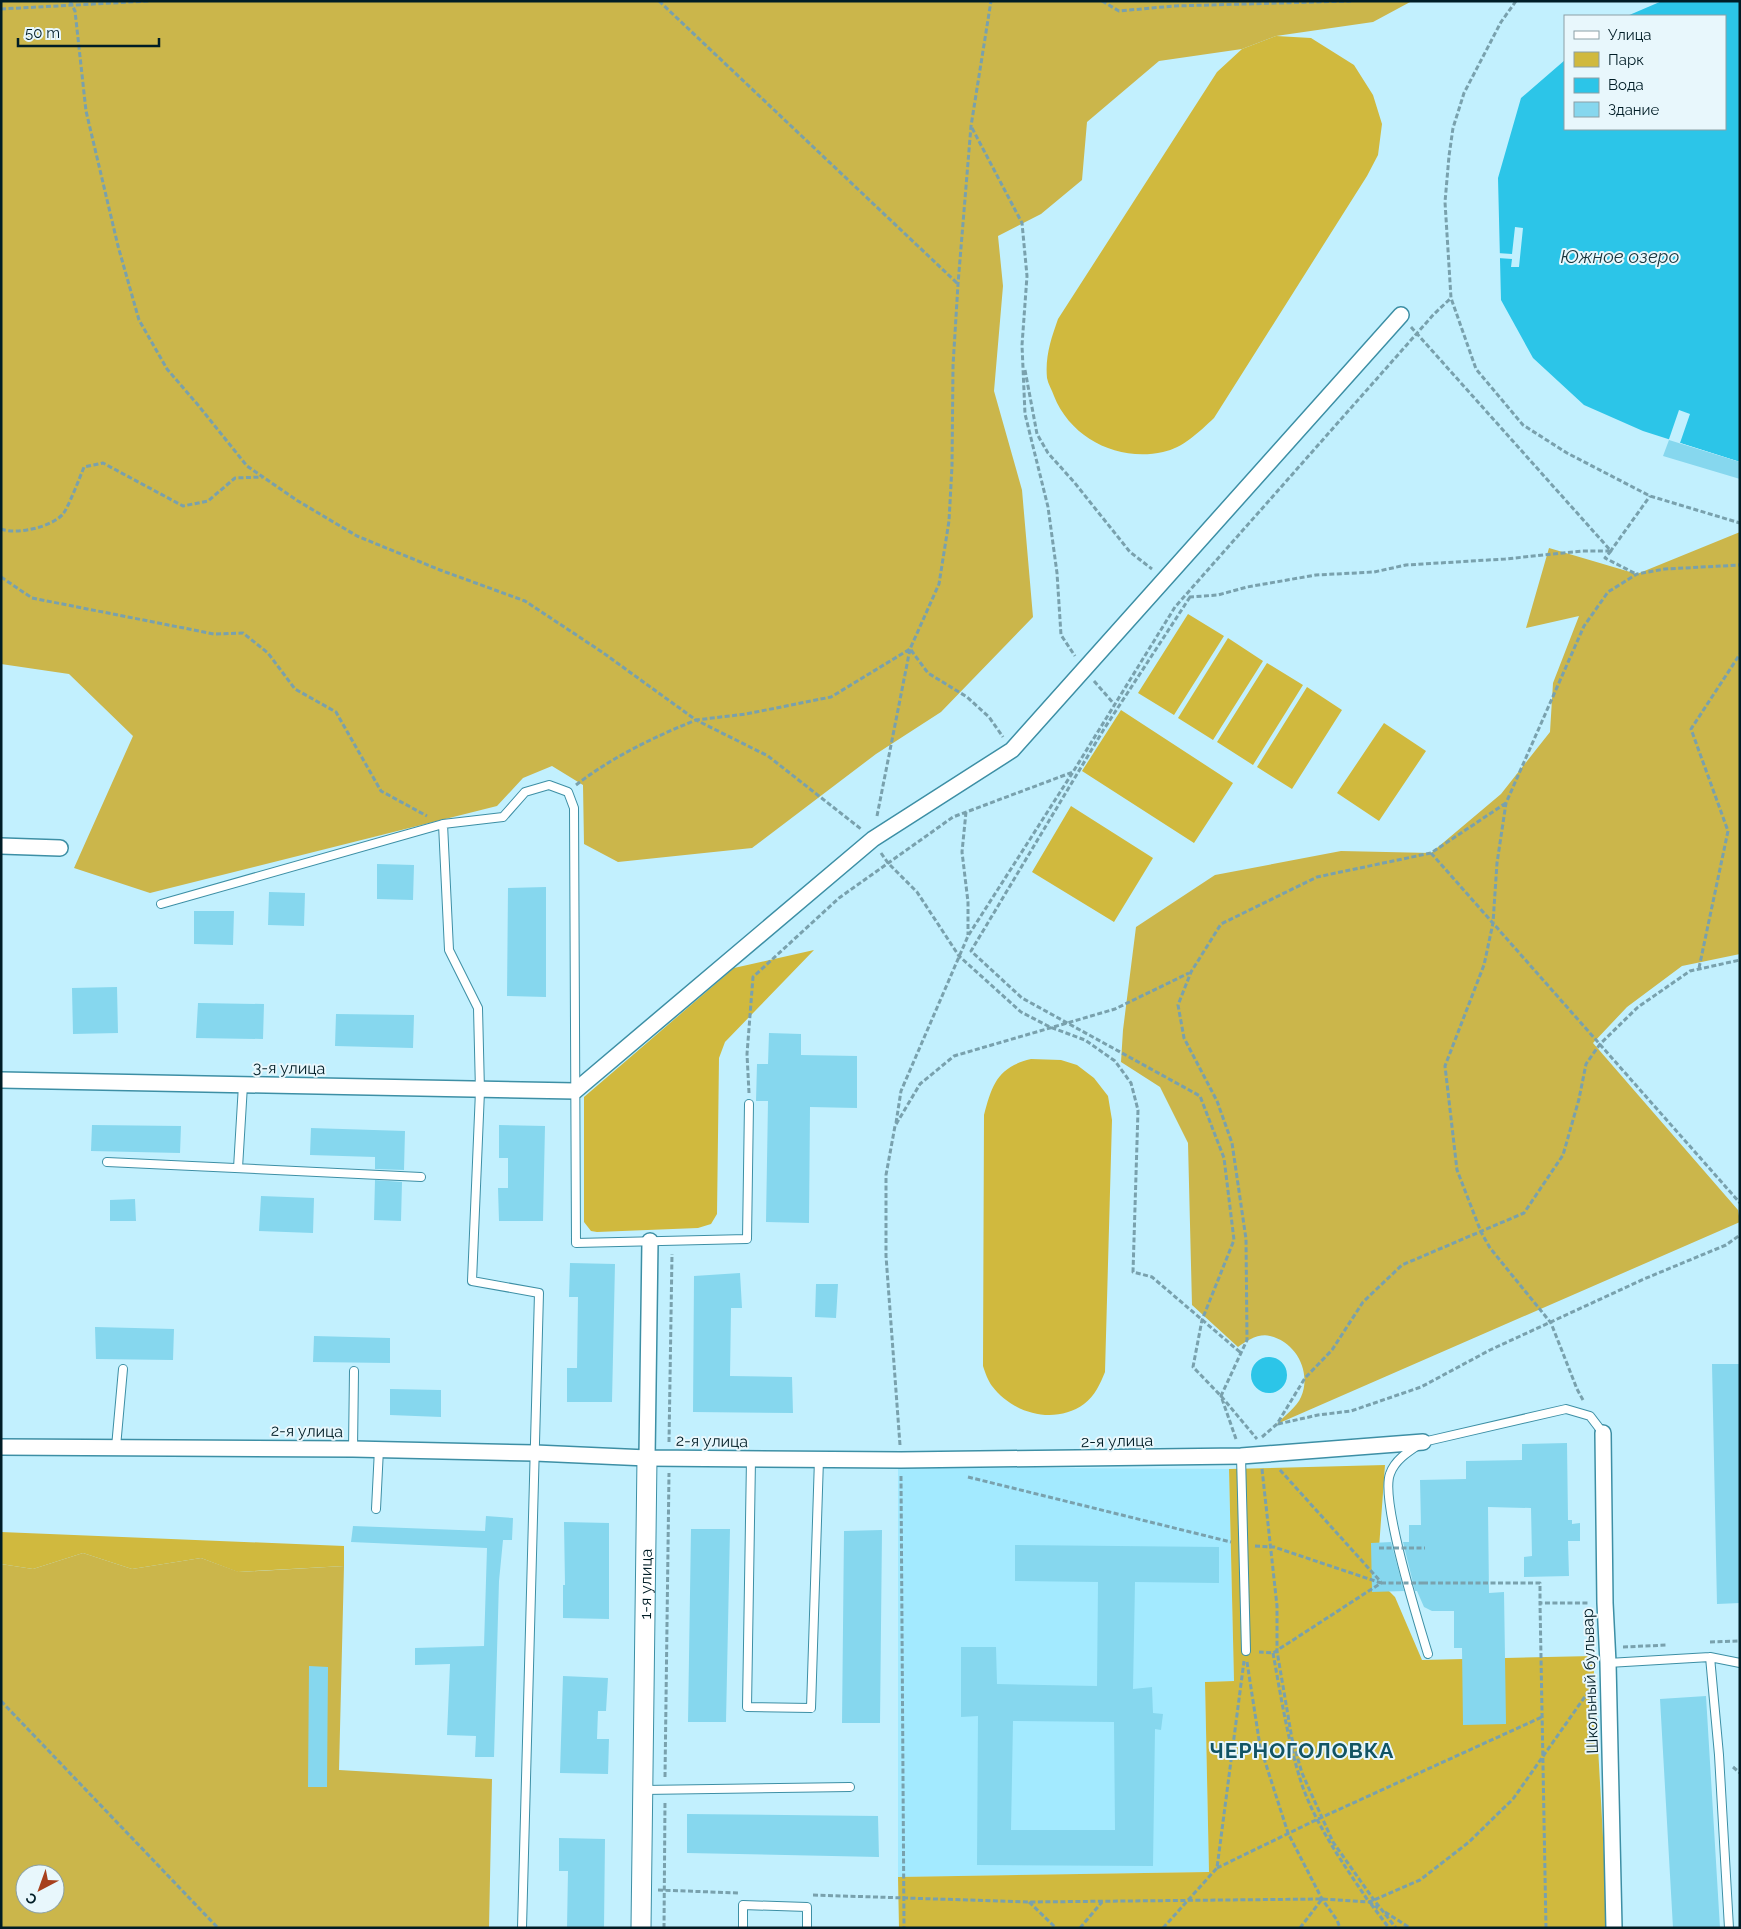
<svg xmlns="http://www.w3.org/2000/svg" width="1741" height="1929" font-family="Raleway,sans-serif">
  <rect width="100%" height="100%" fill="#c2f0fe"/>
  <path fill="#a3eaff" d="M898 1467 1229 1469 1234 1681 1205 1682 1209 1872 898 1877Z"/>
  <path fill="#d0b93e" d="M1276 36 1311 38 1354 65 1373 95 1382 124 1378 155 1367 176 1214 418C1199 432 1183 448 1163 452 1119 462 1071 439 1054 396 1052 390 1048 384 1047 378 1045 356 1051 339 1058 319L1217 72 1242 49Z
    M1188 614 1224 636 1174 715 1138 693Z
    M1228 638 1263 661 1213 740 1178 718Z
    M1267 663 1303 685 1253 765 1217 742Z
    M1307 687 1342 710 1292 789 1257 767Z
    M1121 710 1233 783 1194 843 1082 771Z
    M1384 723 1426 751 1379 821 1337 793Z
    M1071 806 1153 858 1114 922 1032 872Z
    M814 950 725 1042 719 1058 717 1214 711 1224 698 1228 597 1232 591 1231 584 1222V1097L734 968Z
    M1031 1059 1061 1060 1077 1065 1094 1078 1108 1096 1112 1120 1105 1372C1100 1384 1095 1396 1084 1404 1055 1425 1013 1414 992 1386 988 1381 985 1372 983 1366L984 1115C992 1084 998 1067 1031 1059Z
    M1385 1465 1379 1548 1381 1583 1395 1597 1422 1660 1593 1656 1608 1928H899L898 1877 1209 1872 1205 1682 1234 1681 1229 1469Z
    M1 1532 344 1546V1566L238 1572 201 1558 132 1569 83 1553 33 1569 1 1564Z"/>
  <path fill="#cbb64b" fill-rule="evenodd" d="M1 1H1412L1373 22 1276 36 1242 49 1159 61 1087 122 1082 180 1041 214 998 236 1003 286 994 391 1022 490 1033 617 941 712 876 754 752 848 618 862 584 844 583 785 552 766 523 778 497 806 150 893 74 868 133 736 69 674 1 664Z
    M1740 532V954L1682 966 1627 1007 1593 1043 1738 1210 1740 1222 1277 1424C1284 1416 1297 1407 1301 1397 1312 1372 1296 1342 1270 1336 1259 1333 1246 1341 1238 1347L1192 1305 1188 1143 1160 1087 1121 1062 1123 1030 1136 927 1215 875 1341 851 1431 853 1501 794 1550 732 1553 683 1579 616 1526 628 1549 548 1637 574Z
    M83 1553 132 1569 201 1558 239 1572 344 1566 339 1770 492 1779 489 1928H1V1564L33 1569ZM25 1874H55V1904H25Z"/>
  <path fill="#2cc5e8" d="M1662 1H1740V462L1643 431 1584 405 1533 358 1501 300 1498 178 1521 98 1565 60V129H1725V16H1627Z
    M1251 1375a18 18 0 1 1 36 0a18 18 0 1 1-36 0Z"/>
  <path fill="#c2f0fe" d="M1515 227 1523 228 1519 267H1511L1512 259 1498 258 1497 253 1512 254Z
    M1679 410 1690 414 1680 443 1740 462 1739 465 1668 442Z"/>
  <path fill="#86d7ee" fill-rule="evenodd" d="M1669 440 1740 462V479L1663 456Z
    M377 864 414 865 413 900 377 899Z
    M546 887V997L507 996 508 888Z
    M269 892 305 893 304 926 268 925Z
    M194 911H234L233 945 194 944Z
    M117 987 118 1033 73 1034 72 988Z
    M198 1003 264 1004 263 1039 196 1038Z
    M336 1014 414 1015 413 1048 335 1046Z
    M769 1033 801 1034V1055L857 1056V1108L810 1107 809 1223 766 1222 768 1101H756L757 1064H768Z
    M92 1125 181 1126 180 1153 91 1151Z
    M499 1125 545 1126 543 1221H499L498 1188H508V1158H499Z
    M311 1128 405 1131 404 1170 375 1169V1157L310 1155Z
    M375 1180 402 1182 401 1221 374 1220Z
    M261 1196 314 1198 313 1233 259 1231Z
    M135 1199 136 1221H110V1200Z
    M570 1263 615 1264 612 1402H567V1368H577L578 1297H569Z
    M740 1273 742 1308H731L730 1376 792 1377 793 1413 693 1412 694 1276Z
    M816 1284H838L836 1318 815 1317Z
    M95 1327 174 1329 173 1360 96 1359Z
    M314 1336 390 1338V1363L313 1362Z
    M1712 1364H1740V1603L1717 1604Z
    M390 1389 441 1390V1417L390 1415Z
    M1567 1443 1568 1520H1572V1524L1580 1523V1541H1568L1569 1576 1524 1577V1557L1532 1556 1531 1508 1488 1507 1489 1593 1504 1592 1506 1724 1463 1725 1462 1648H1454V1611H1432L1424 1607 1417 1591H1415L1403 1542H1409V1525H1421L1420 1480 1466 1479V1461L1522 1460V1444Z
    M486 1516 513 1518 512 1540H503L499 1581 494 1757H475L476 1736 447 1735 450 1664 415 1665V1648L484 1646 487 1548 351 1542 353 1526 485 1531Z
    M564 1522 609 1523V1619L563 1618V1585H565Z
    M691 1529H730L726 1722H688Z
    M882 1530 880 1723H842L844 1531Z
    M1391 1542 1404 1591 1372 1592 1371 1543Z
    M1015 1545 1219 1547V1583L1135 1582 1133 1689 1152 1687 1153 1713 1163 1714 1161 1730 1155 1729 1153 1866 977 1865 978 1716 961 1717V1647H996L997 1684 1097 1686 1098 1582 1015 1581ZM1013 1721 1114 1722 1115 1830H1011Z
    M309 1666 328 1667 327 1787H308Z
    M563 1676 608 1678 606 1711H598L597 1739H609L608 1774 560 1773Z
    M1706 1696 1720 1928H1673L1660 1699Z
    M687 1814 878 1816 879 1857 687 1853Z
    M559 1838 605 1839 604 1928H567L568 1871H559Z"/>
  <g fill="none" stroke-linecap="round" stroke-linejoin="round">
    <defs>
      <path id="service" d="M443 824 449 950 478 1008 480 1091 472 1281 539 1293 522 1928
        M161 904 443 824 503 817 525 792 549 785 568 792 574 808 576 1243 747 1239 749 1104
        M107 1162 421 1177
        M238 1168 243 1085
        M116 1447 123 1369
        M353 1449 354 1371
        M1241 1456 1246 1651
        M751 1459 747 1707 811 1708 819 1459
        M376 1509 379 1449
        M1428 1654C1418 1621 1380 1500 1390 1474 1395 1459 1411 1450 1423 1442L1566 1409 1590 1416 1603 1433
        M1710 1657 1719 1755 1729 1928
        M1608 1663 1710 1657 1740 1663
        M643 1790 850 1787
        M743 1928V1905L807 1907V1928"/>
      <path id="minor" d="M1 846 60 848
        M1 1080 575 1091 873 839 1012 750 1401 315
        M1603 1433 1605 1603 1608 1663 1614 1928
        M1 1447 353 1449 535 1453 647 1458 901 1460 1241 1456 1423 1442
        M647 1458 650 1241"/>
      <g id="tertiary">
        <path id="s1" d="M641 1928 647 1458"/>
      </g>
    </defs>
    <use href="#service" stroke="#3d8fa5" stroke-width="10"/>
    <use href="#minor" stroke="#3d8fa5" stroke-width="18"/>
    <use href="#tertiary" stroke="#3d8fa5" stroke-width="21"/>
    <path stroke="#79a1ad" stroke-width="3" stroke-dasharray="5 2.5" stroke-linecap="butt" d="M70 1 75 11 86 111 118 246 139 320 167 369 198 405 247 466 298 501 357 536 440 570 525 601 602 652 696 720 746 714 831 697 910 649 939 584 949 521 952 466 953 366 958 284 971 126 991 1
      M659 1 957 283
      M1102 1 1119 11 1174 6 1351 1
      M1516 1 1501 22 1464 93 1453 128 1449 156 1445 202 1451 298 1476 369 1523 425 1567 453 1650 496 1740 523
      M1 9 149 1
      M972 128 1022 223 1027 276 1022 345 1025 414 1048 507 1057 573 1061 635 1075 656
      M1411 327 1611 551 1605 558 1636 574
      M1025 370 1037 434 1048 453 1074 482 1130 552 1152 569
      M1 529C17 535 52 527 63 514 68 508 80 477 84 467L103 463 183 506 208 501 235 478 262 477
      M1610 552 1650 496
      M1 577 32 598 214 634 243 633 268 653 295 689 336 712 381 791 427 816
      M1189 597 1218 595 1247 587 1316 575 1374 572 1406 565 1505 559 1582 551H1611
      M1190 597 1104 729 971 951 1022 998 1200 1096 1224 1158 1234 1240 1202 1320 1193 1367 1221 1396 1257 1439
      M911 650 928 673 967 697 989 717 1003 737
      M1094 681 1115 705
      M576 785C612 757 654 737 696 720L768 756 861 829
      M966 812 962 852 968 902V935
      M877 816 910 649
      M881 853 888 863 917 892 959 956 1021 1012 1050 1027 1085 1040 1115 1061 1131 1083 1138 1110 1133 1272 1152 1277 1241 1353
      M1431 853 1740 1203
      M1699 968 1728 831 1691 729 1740 654
      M749 1093 747 1054 753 977 839 898 953 817 1073 772 1175 607 1434 314 1451 298
      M896 1123 901 1091 968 936 1073 772
      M1583 1400 1577 1389 1551 1323 1490 1248 1481 1232 1457 1170 1445 1066 1484 965 1493 923 1497 863 1506 803 1584 626 1608 592 1637 574 1665 569 1740 565
      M1278 1424 1318 1415 1351 1411 1421 1387 1490 1350 1644 1279 1726 1245 1740 1235
      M1262 1437 1277 1424 1305 1378 1332 1350 1363 1302 1402 1265 1524 1213 1563 1155 1579 1099 1586 1064 1600 1044 1638 1007 1690 971 1740 960
      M1236 1439 1221 1396 1247 1340 1246 1239 1232 1143 1217 1101 1184 1038 1178 1005 1191 972 1221 924 1317 877 1431 853 1506 803
      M669 1442 672 1254
      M900 1445 886 1256V1175L895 1126 920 1084 954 1056 1115 1009 1189 973
      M1262 1469 1277 1606V1651L1292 1739 1302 1773 1333 1842 1374 1900 1396 1928
      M1280 1470 1381 1582
      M901 1476 904 1928
      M968 1477 1231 1542
      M1255 1546 1274 1547 1381 1583 1273 1653 1259 1652
      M1423 1583H1540V1603
      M1710 1642 1740 1641
      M1623 1647 1667 1645
      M1273 1653C1281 1697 1288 1742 1302 1785 1317 1827 1344 1865 1369 1902L1378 1908
      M1247 1662 1260 1746 1288 1833 1322 1899 1337 1920 1340 1928
      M1 1701 218 1928
      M1733 1767 1740 1773
      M665 1777 669 1473
      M1217 1868 1318 1819 1542 1717
      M658 1890 739 1893
      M813 1895 1029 1902 1322 1899 1369 1902 1420 1880 1469 1842 1513 1799 1591 1688
      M1029 1902 1056 1928
      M1371 1904 1389 1928
      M1385 1912 1410 1928
      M664 1928 665 1801
      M1080 1928 1102 1902
      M1163 1928 1217 1868 1244 1661
      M1300 1928 1322 1899
      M1546 1928 1540 1603H1589"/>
    <use href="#service" stroke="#fff" stroke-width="8"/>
    <use href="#minor" stroke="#fff" stroke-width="15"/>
    <use href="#tertiary" stroke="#fff" stroke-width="19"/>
    <path stroke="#79a1ad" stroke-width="3" stroke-dasharray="5 2.5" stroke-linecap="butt" d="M1379 1548H1425
      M1381 1583H1423"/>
  </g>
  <g text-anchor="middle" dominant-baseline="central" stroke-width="4" stroke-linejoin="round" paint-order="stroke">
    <g font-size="16" fill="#001d26" stroke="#e8f7fc">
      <text transform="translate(289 1068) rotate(1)">3-я улица</text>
      <text transform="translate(307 1431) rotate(1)">2-я улица</text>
      <text transform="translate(712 1441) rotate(1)">2-я улица</text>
      <text transform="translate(1117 1441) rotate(-1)">2-я улица</text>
      <text stroke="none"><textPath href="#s1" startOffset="344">1-я улица</textPath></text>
      <text transform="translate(1590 1681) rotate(-92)">Школьный бульвар</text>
    </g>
    <g font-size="18" font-style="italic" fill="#17343c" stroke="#e8f7fc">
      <text x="1620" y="256">Южное озеро</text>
    </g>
    <g font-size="21" font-weight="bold" letter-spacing="1" fill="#115464" stroke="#e8f7fc">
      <text x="1302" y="1750">ЧЕРНОГОЛОВКА</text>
    </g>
  </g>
  <rect width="1741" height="1929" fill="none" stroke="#001d26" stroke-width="5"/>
  <rect x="1564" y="15" width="162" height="115" fill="#e8f7fc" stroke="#8ba0a6"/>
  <rect x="1574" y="31" width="25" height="8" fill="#ffffff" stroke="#8ba0a6"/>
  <text x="1608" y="40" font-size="15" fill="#001d26">Улица</text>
  <rect x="1574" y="52" width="25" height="15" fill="#d0b93e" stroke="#8ba0a6"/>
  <text x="1608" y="65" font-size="15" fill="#001d26">Парк</text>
  <rect x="1574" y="78" width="25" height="15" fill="#2cc5e8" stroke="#8ba0a6"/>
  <text x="1608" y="90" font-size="15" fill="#001d26">Вода</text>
  <rect x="1574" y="102" width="25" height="15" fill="#86d7ee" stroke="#8ba0a6"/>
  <text x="1608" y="115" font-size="15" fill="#001d26">Здание</text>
  <g transform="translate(40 1889) rotate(221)"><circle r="24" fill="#e8f7fc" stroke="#8ba0a6"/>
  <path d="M0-4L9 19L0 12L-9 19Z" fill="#a7401d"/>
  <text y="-8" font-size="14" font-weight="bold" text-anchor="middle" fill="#001d26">С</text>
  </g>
  <path d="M18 38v8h141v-8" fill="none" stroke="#001d26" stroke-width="2.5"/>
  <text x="25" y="38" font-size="15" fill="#001d26" stroke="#e8f7fc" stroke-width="4" paint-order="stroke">50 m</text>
</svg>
